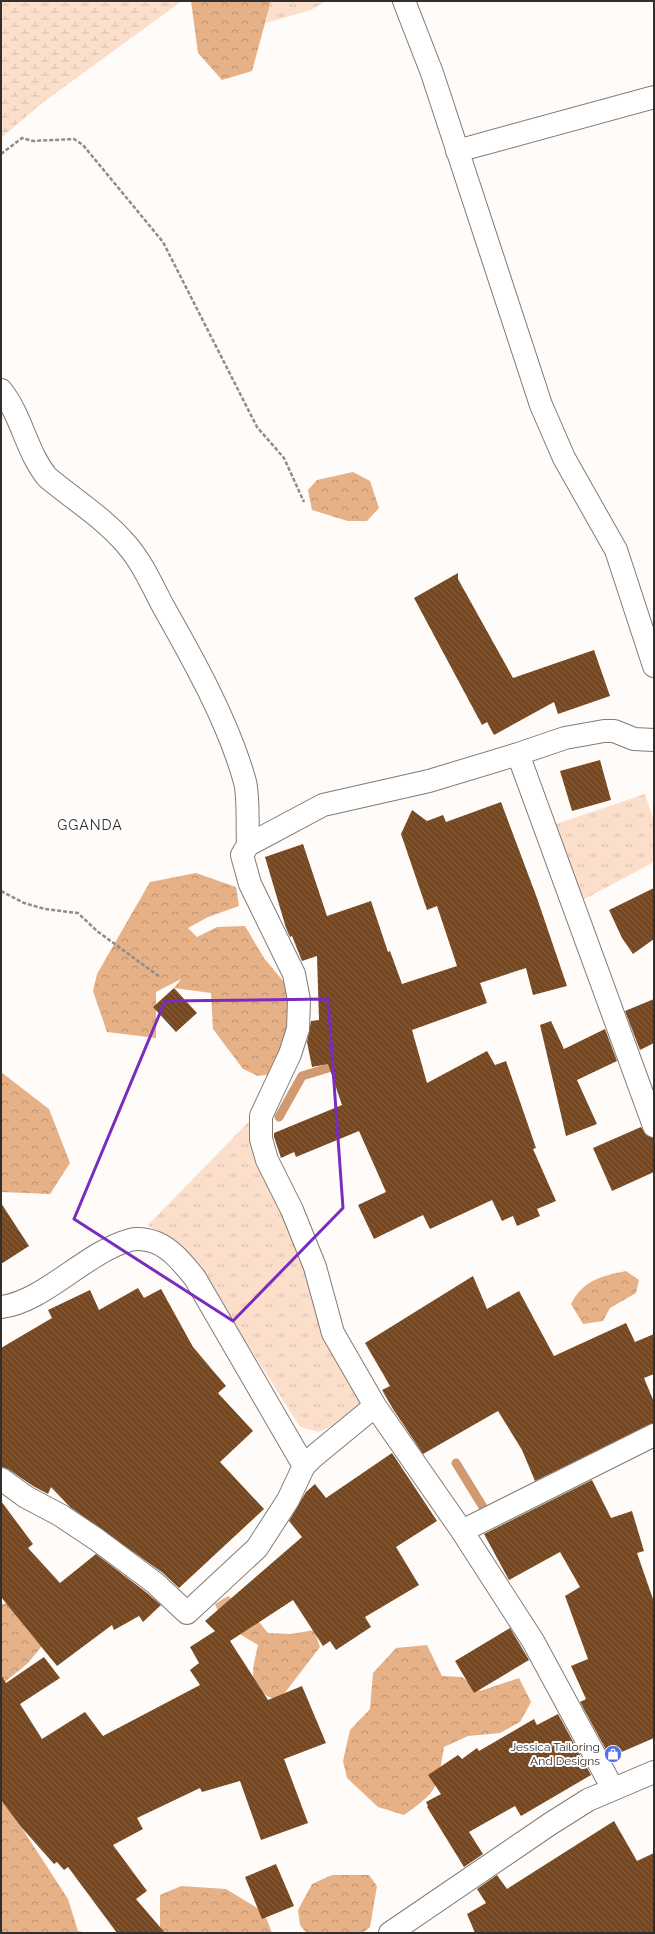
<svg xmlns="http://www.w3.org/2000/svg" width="655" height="1934" font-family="Raleway,sans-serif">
  <defs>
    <pattern id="grass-tufts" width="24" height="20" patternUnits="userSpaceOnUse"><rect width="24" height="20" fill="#fbdfcb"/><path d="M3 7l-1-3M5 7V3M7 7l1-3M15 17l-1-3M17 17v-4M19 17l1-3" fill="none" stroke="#d8c0ae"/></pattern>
    <pattern id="forest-crowns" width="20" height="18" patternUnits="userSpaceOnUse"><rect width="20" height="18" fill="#e7b188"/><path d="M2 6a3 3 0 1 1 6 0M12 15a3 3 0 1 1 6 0" fill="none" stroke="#bc906f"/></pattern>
    <pattern id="wetland-marsh" width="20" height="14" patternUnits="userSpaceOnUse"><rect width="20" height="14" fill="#fbdfcb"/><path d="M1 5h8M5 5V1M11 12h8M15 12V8" fill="none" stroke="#d8c0ae"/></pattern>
    <pattern id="building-back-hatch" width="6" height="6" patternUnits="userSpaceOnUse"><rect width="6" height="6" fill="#774820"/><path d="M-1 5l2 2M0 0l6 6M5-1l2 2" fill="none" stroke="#866040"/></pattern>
  </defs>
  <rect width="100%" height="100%" fill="#fefbf8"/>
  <path fill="url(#grass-tufts)" d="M271 1H326L311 10 266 23Z
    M645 794 654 821V862L581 901 553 825Z
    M263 1107 261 1121 337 1325 370 1394 352 1416 319 1432 300 1427 192 1257 148 1225Z"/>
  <path fill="url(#forest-crowns)" d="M191 1H271L252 71 222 80 198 53Z
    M353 472 370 481 379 508 367 521H348L312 510 308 490 317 480Z
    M196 873 236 887 239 906 208 917 188 928 197 937 217 927 245 926 264 958 288 987 295 1017 272 1074 258 1076 243 1069 213 1029 211 993 174 988 181 979 156 992V1038L107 1032 93 991 97 974 150 882Z
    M1 1072 49 1109 70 1163 50 1194 1 1192Z
    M626 1271 639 1280 636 1293 610 1308 603 1321 583 1324 571 1304C583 1280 602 1276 626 1271Z
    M228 1596 250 1611 268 1633 291 1634 314 1630 320 1647 280 1699C271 1699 268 1697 261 1691 247 1680 255 1661 258 1645 240 1634 222 1625 215 1604Z
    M10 1603 43 1645 27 1664 1 1685V1604Z
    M427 1645 442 1676 462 1677 480 1691 519 1678 531 1702 520 1722 500 1733 468 1736 444 1747C437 1789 439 1790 404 1815L378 1807 347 1778 343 1761 350 1730 370 1709 373 1673 396 1648Z
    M1 1796 68 1899 78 1931 88 1933H1Z
    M332 1875H369L377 1886 370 1927 363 1933H306L300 1925 298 1910 312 1884Z
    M181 1886 226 1889 264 1912 272 1933H160V1895Z"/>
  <path fill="url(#wetland-marsh)" d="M1 1H182L42 103 1 138Z"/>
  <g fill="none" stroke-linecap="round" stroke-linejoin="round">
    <path stroke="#cf9a71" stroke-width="9" d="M279 1117 302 1076 338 1065
      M456 1463 483 1507"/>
  </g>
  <path fill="url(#building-back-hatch)" d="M458 573V579L513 678 594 650 610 696 558 714 554 702 494 735 487 722 482 725 414 598Z
    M600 760 611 800 572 811 560 771Z
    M501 802 537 898 567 986 533 995 526 968 480 983 487 1003 412 1030 427 1083 487 1051 495 1065 506 1061 536 1148 533 1149 556 1201 537 1209 540 1216 517 1226 513 1216 502 1221 492 1200 430 1229 423 1215 374 1239 358 1205 386 1192 359 1131 296 1157 294 1152 281 1158 274 1137V1133L342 1105 328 1064 312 1067 307 1042 311 1021 319 1020 317 956 302 961 292 936 290 937 286 928 265 857 303 844 327 916 371 901 388 952 390 951 402 984 457 966 437 906 427 910 401 834 412 810 427 821 443 815 446 822Z
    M654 888V939L633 954 622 938 609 910Z
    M174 988 197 1013 176 1032 153 1007Z
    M654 999V1043L640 1050 625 1011Z
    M551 1021 564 1049 605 1029 617 1061 577 1080 597 1124 566 1136 540 1025Z
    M641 1127 646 1135 654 1138V1172L612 1191 593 1148Z
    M1 1203 29 1246 1 1264Z
    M473 1276 487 1309 519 1291 554 1356 626 1323 635 1342 654 1334V1374L644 1378 654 1402V1423L535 1481 522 1450 498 1411 423 1454 393 1409 382 1390 390 1386 365 1343Z
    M138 1288 144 1298 161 1289 193 1347 226 1386 218 1393 253 1431 220 1462 264 1509 179 1588 163 1573 70 1507 51 1487 48 1494 33 1486 8 1469 1 1467V1348L52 1318 48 1310 90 1290 99 1310Z
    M392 1453 437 1521 396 1547 419 1585 365 1617 371 1627 336 1650 330 1641 323 1646 293 1600 230 1641 268 1700 302 1686 326 1743 284 1759 308 1823 261 1840 240 1781 202 1792 200 1788 137 1818 143 1829 113 1845 147 1891 136 1899 165 1933H117L68 1867 64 1870 57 1862 54 1864 22 1828 1 1800V1675L6 1683 44 1657 60 1678 20 1704 42 1739 85 1712 103 1736 200 1685 190 1670 199 1663 190 1647 215 1631 205 1621 302 1537 289 1521 306 1492 315 1484 326 1498Z
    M592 1480 611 1518 632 1511 644 1551 637 1553 654 1602V1738L610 1757 580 1702 586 1699 571 1666 588 1659 565 1596 580 1587 560 1552 509 1580 484 1534Z
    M1 1501 33 1544 28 1548 60 1583 96 1554 147 1593 161 1605 143 1622 139 1616 114 1630 112 1625 57 1666 1 1597Z
    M510 1628 529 1660 474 1693 455 1661Z
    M558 1714 591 1775 521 1816 515 1806 469 1832 483 1854 464 1867 427 1807 428 1806 426 1802 441 1794 428 1775 458 1755 462 1759 477 1748 479 1751 534 1719 537 1725Z
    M614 1821 637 1861 654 1853V1933H475L467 1914 486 1903 477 1889 497 1875 507 1889Z
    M276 1864 294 1906 262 1919 245 1877Z"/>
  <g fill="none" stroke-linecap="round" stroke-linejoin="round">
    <defs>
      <path id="street" d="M404 1 432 73 541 405 564 458 616 550 654 666
        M457 151 654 97
        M1 390C22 416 26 451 47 477 73 499 104 518 126 544 142 562 152 585 163 606 193 659 229 723 245 782 249 798 247 827 248 845
        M518 754 654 1126
        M1 1307C44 1302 86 1252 130 1240 138 1238 149 1240 157 1243 173 1250 184 1265 195 1278L304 1466
        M1 1479 26 1497 60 1515 96 1539 155 1583 187 1613 257 1548 288 1500 304 1466 313 1457 375 1406
        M462 1531 654 1435
        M613 1789 533 1641 462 1531 375 1406 333 1333 315 1267 292 1210 267 1160 261 1139V1116L290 1054 298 1029 299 1000 294 974 250 884 242 855 248 845 323 805 429 781 518 754 565 738 604 731H614L634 739 654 740
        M390 1933 550 1824 588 1800 654 1772"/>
    </defs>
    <use href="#street" stroke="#827b75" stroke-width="24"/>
    <path stroke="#8f8c89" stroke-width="2.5" stroke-dasharray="4 2" stroke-linecap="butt" d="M1 154 22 138 33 141 74 139 83 145 163 242 257 427 284 458 304 502
      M1 891 24 903 45 909 78 913 97 931 160 977"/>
    <use href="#street" stroke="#fff" stroke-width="22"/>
  </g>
  <path fill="none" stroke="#7b2cbf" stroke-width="3" stroke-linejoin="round" d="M328 999 343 1208 233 1321 74 1219 165 1001Z"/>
  <defs>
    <symbol id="shop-disc" viewBox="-11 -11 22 22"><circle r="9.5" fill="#4f71e5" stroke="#fff"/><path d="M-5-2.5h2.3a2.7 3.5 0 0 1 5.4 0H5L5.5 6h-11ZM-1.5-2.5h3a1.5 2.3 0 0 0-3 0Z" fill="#fff"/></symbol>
  </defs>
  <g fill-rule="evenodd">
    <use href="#shop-disc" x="603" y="1744" width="20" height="20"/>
  </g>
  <g text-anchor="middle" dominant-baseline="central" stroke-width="4" stroke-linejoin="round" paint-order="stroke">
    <g font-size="12" fill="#322e2c" stroke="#fff" text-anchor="end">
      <text x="600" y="1747">Jessica Tailoring<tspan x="600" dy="14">And Designs</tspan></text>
    </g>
    <g font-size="14" letter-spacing="1" fill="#302a26" stroke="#fff">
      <text x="90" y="825">GGANDA</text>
    </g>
  </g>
  <rect width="655" height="1934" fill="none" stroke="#322e2c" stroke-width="4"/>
</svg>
